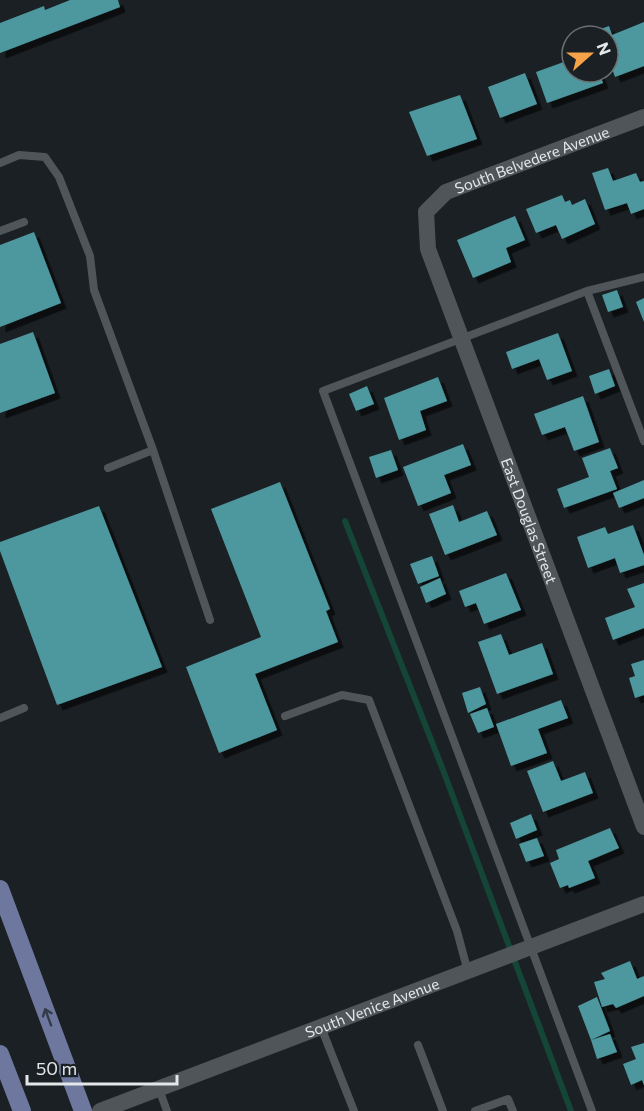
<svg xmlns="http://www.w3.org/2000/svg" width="644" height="1111" font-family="Commissioner,sans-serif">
  <defs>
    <filter id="shadow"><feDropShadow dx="5.5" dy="5.5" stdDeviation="0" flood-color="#0009"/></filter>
  </defs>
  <rect width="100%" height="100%" fill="#1b2024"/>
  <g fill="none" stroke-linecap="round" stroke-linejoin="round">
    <path stroke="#144536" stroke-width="6" d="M345 521 443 770 571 1111"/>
  </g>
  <path fill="#4d979e" filter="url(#shadow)" d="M70 0H118L120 7 0 53V23L44 6 45 10Z
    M644 22V66L615 77 608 58V36H600L598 30 609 26 612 35Z
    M572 59V72H599L603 83 547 103 536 72Z
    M525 73 537 104 500 118 488 87Z
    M460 95 477 139 427 156 409 112Z
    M608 168 613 181 636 173 640 182 644 181V209L631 214 627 203 605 210 592 173Z
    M562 195 565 202 570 200 572 205 585 199 595 224 562 239 556 225 536 233 526 209Z
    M515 216 525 240 506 248 511 262 473 278 457 240Z
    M34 232 61 303 0 327V245Z
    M617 290 623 307 608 312 602 295Z
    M644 298V322L636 302Z
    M33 332 55 393 0 413V344Z
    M558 333 572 371 547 380 539 359 512 369 506 352Z
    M609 369 615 386 595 394 589 376Z
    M438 377 447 401 420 411 426 430 399 440 384 398Z
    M367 386 374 404 356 411 349 394Z
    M583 396 599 442 574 451 565 427 542 435 534 414Z
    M463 444 471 465 444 475 451 493 418 506 403 467Z
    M610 448 618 468 610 471 617 489 564 508 557 489 589 477 582 458Z
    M391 450 398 470 376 478 369 457Z
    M644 480V498L619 508 613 493Z
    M280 482 330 609 326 611 338 642 255 674 277 730 219 753 186 667 261 637 211 509Z
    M453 505 459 522 487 511 497 535 445 555 429 514Z
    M99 506 162 667 57 705 0 551V542Z
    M633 525 644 555V565L620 573 615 558 588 568 577 537 605 527 608 534Z
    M432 556 439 576 418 584 410 564Z
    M506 573 521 610 484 624 476 603 465 607 459 591Z
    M440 578 446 594 426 603 420 587Z
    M644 583V628L613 640 605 618 635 607 627 589Z
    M501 634 509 655 542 643 553 674 497 694 478 642Z
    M644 660V695L635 698 629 678 635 676 631 664Z
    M480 687 486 704 468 713 462 693Z
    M561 700 568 718 538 729 547 753 511 766 496 724Z
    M487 708 494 727 478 733 470 714Z
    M553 761 561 781 585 772 593 793 543 812 527 771Z
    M531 814 537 830 516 839 510 823Z
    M610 828 619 848 588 861 595 878 569 888 568 885 560 888 550 863 559 859 556 850Z
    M537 838 544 856 526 862 519 844Z
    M630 961 637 979 644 976V996L616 1008 613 1004 602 1007 594 982 605 979 601 973Z
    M597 997 610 1031 591 1040 578 1006Z
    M610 1034 617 1052 597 1059 591 1040Z
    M644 1043V1085L642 1080 631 1085 623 1064 636 1059 631 1047Z"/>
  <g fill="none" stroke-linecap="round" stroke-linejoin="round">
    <path stroke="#4f5559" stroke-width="8" d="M0 163 19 155 45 157 59 177 90 256 94 290 153 450
      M0 231 24 222
      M587 291 644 441
      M108 468 153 450 210 620
      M285 716 342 695 369 700 457 931 468 972
      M0 718 24 708
      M321 1027 354 1111
      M418 1045 443 1111
      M159 1089 167 1111
      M475 1111 508 1099 513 1111
      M592 1111 323 391 587 291 644 277"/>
    <g stroke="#4f5559" stroke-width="16">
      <path id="s1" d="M426 212 428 249 644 827"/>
      <path id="s2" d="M426 212 446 192 644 117"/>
      <path id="s3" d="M100 1111 644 904"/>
    </g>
    <path stroke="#6e789f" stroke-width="18" d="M0 889 83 1111
      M0 1054 22 1111"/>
  </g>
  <defs><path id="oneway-shaft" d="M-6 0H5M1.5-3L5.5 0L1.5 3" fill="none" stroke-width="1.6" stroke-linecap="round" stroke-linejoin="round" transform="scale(1.5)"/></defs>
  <use stroke="#343a49" href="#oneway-shaft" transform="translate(48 1017) rotate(-110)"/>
  <g text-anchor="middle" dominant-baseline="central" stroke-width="6" stroke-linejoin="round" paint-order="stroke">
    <g font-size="15" fill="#e3e7e9" stroke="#1b2024">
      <text stroke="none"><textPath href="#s2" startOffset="120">South Belvedere Avenue</textPath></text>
      <text stroke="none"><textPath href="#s1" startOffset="327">East Douglas Street</textPath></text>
      <text stroke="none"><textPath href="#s3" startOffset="291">South Venice Avenue</textPath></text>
    </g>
  </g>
  <g transform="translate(590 54) rotate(69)"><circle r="28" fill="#1b2024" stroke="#6b7073" stroke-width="1.5"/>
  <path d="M0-4.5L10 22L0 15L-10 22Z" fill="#f6a248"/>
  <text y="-9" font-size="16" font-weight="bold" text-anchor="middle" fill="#e3e7e9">N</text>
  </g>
  <path d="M27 1075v9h150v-9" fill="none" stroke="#e3e7e9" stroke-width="3"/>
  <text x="36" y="1075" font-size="18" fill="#e3e7e9" stroke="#1b2024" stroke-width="4.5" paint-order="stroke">50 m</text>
</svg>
